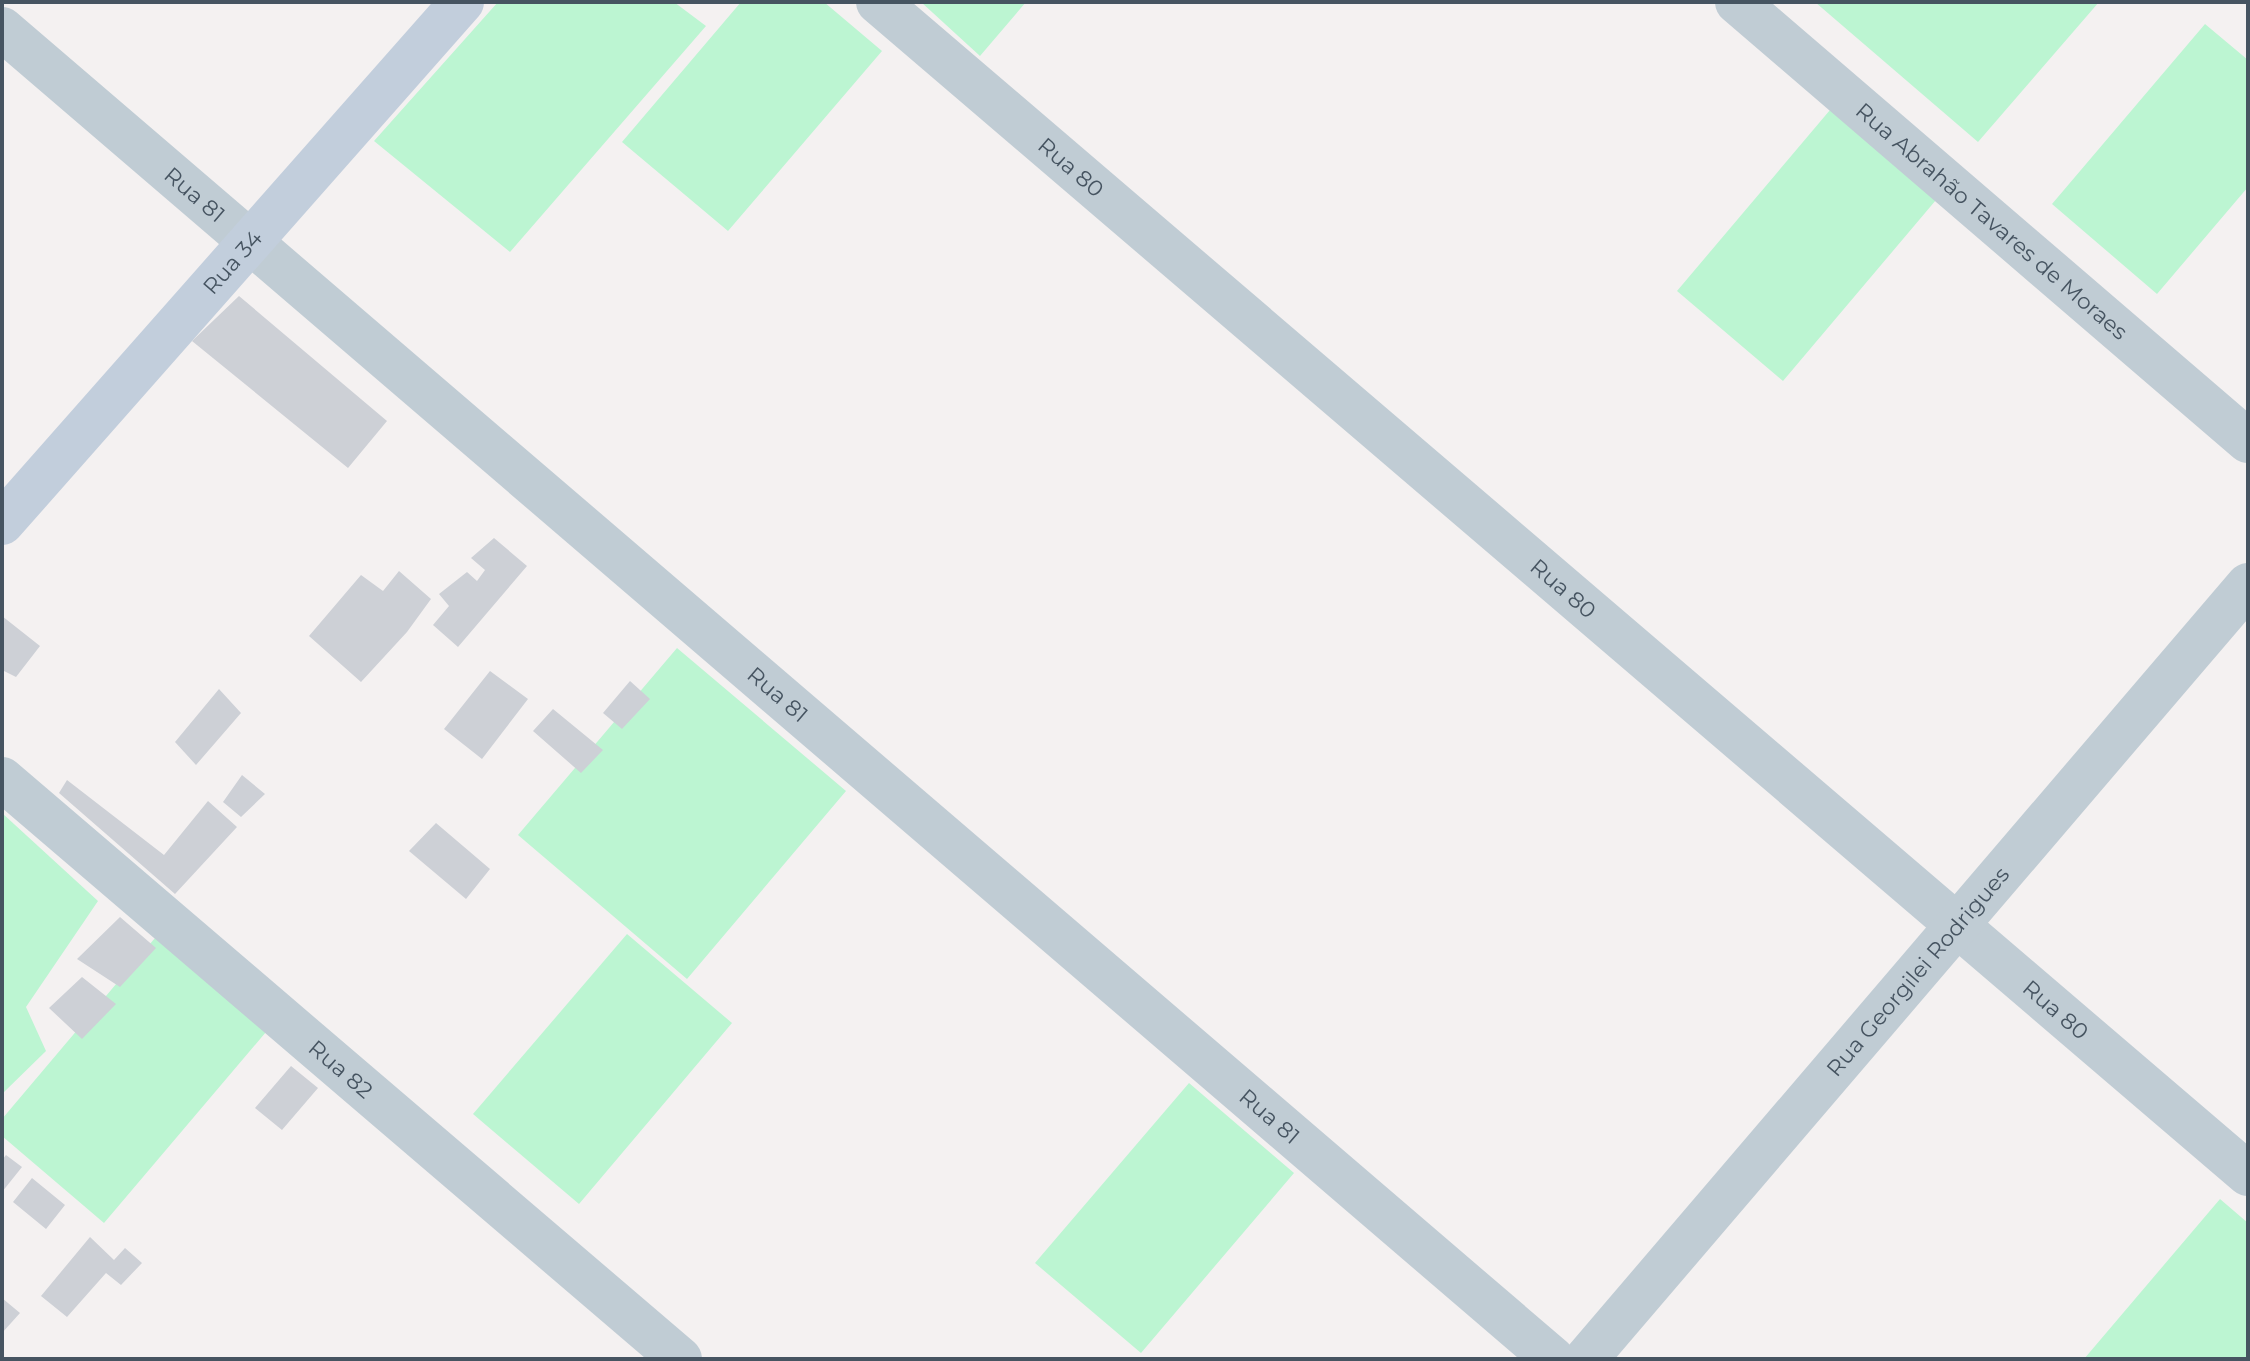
<svg xmlns="http://www.w3.org/2000/svg" width="2250" height="1361" font-family="Montserrat,sans-serif">
  <rect width="100%" height="100%" fill="#f4f1f1"/>
  <path fill="#bcf5d2" d="M498 2H674L706 26 510 252 374 141Z
    M741 2H824L882 51 728 231 622 142Z
    M921 2H1026L980 56Z
    M1815 2H2099L1978 142Z
    M2205 24 2248 60V187L2157 294 2052 204Z
    M1830 110 1936 200 1783 381 1677 291Z
    M677 648 846 791 687 979 518 835Z
    M2 813 98 901 26 1007 46 1051 2 1094Z
    M627 934 732 1023 579 1204 473 1114Z
    M155 938 266 1032 104 1223 2 1136V1119Z
    M1189 1083 1294 1173 1141 1353 1035 1263Z
    M2220 1199 2248 1223V1359H2084Z"/>
  <path fill="#cdd0d6" d="M239 296 387 421 348 468 192 341Z
    M494 538 527 566 458 647 433 625 449 606 439 594 467 572 477 581 485 570 471 558Z
    M399 571 431 599 407 632 361 682 309 636 361 575 383 591Z
    M2 616 40 646 16 677 2 670Z
    M490 671 528 699 482 759 444 729Z
    M630 681 650 699 622 729 603 713Z
    M219 689 241 713 196 765 175 742Z
    M553 709 603 750 581 773 533 731Z
    M242 775 265 794 241 817 223 802Z
    M67 780 164 855 208 801 237 827 175 894 59 793Z
    M436 823 490 869 466 899 409 851Z
    M120 917 156 948 120 987 77 959Z
    M82 977 116 1004 82 1039 49 1008Z
    M291 1066 318 1088 282 1130 255 1108Z
    M6 1155 22 1167 2 1192V1160Z
    M32 1178 65 1205 46 1229 13 1202Z
    M90 1237 114 1260 125 1248 142 1263 121 1285 106 1273 67 1317 41 1296Z
    M2 1298 20 1313 2 1333Z"/>
  <g fill="none" stroke-linecap="round" stroke-linejoin="round">
    <g stroke="#c0ccd4" stroke-width="44">
      <path id="s1" d="M878 2 2248 1174"/>
      <path id="s2" d="M1737 2 2248 441"/>
      <path id="s3" d="M2 29 1553 1359"/>
      <path id="s4" d="M2 779 680 1359"/>
      <path id="s5" d="M1586 1359 2248 585"/>
    </g>
    <path stroke="#c2cedc" stroke-width="44" id="s6" d="M2 523 462 2"/>
  </g>
  <g text-anchor="middle" dominant-baseline="central" stroke-width="6" stroke-linejoin="round" paint-order="stroke">
    <g font-size="22" fill="#465461" stroke="#fff">
      <text stroke="none"><textPath href="#s1" startOffset="254">Rua 80</textPath></text>
      <text stroke="none"><textPath href="#s3" startOffset="254">Rua 81</textPath></text>
      <text stroke="none"><textPath href="#s2" startOffset="336">Rua Abrahão Tavares de Moraes</textPath></text>
      <text stroke="none"><textPath href="#s6" startOffset="348">Rua 34</textPath></text>
      <text stroke="none"><textPath href="#s1" startOffset="902">Rua 80</textPath></text>
      <text stroke="none"><textPath href="#s3" startOffset="1022">Rua 81</textPath></text>
      <text stroke="none"><textPath href="#s5" startOffset="510">Rua Georgilei Rodrigues</textPath></text>
      <text stroke="none"><textPath href="#s1" startOffset="1550">Rua 80</textPath></text>
      <text stroke="none"><textPath href="#s4" startOffset="446">Rua 82</textPath></text>
      <text stroke="none"><textPath href="#s3" startOffset="1670">Rua 81</textPath></text>
    </g>
  </g>
  <rect width="2250" height="1361" fill="none" stroke="#465461" stroke-width="8"/>
</svg>
